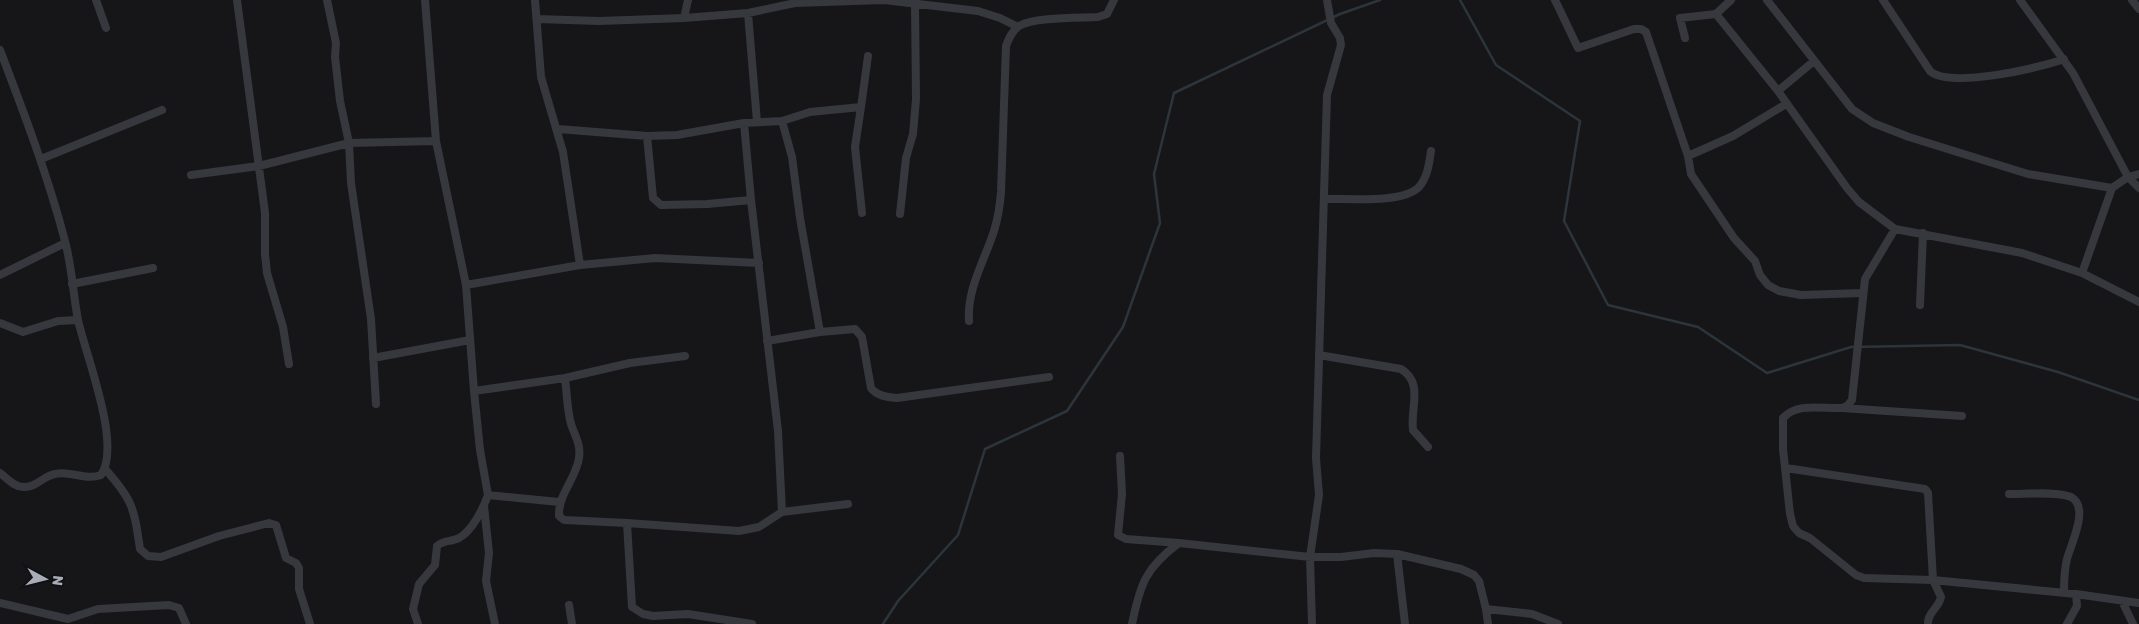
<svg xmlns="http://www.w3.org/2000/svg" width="2139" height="624" font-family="Rubik,sans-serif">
  <rect width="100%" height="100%" fill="#161618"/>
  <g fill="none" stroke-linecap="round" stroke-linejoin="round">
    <path stroke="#2c353c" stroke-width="2.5" d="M1460 0 1496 65 1580 121 1564 221 1608 305 1698 327 1767 373 1851 347 1960 345 2058 372 2139 400
      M883 624 898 601 958 535 985 449 1067 411 1123 327 1160 223 1154 174 1174 93 1340 14 1380 0"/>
    <path stroke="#37383d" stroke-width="8" d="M96 0 106 28
      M237 0 265 213V254L267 273 283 327 289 364
      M425 0 436 141 466 285 580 265 563 152 541 77 535 0
      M1555 0 1578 48 1634 29H1641L1646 32 1688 156 1691 174 1734 238 1755 261 1760 275 1768 285 1779 291 1801 295 1862 293
      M1767 0 1852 109 1873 123 1909 137 2028 174 2112 188 2128 177 2139 174
      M1883 0 1930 71C1950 89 2039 68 2064 59
      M2020 0 2073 73 2128 177 2139 188
      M2132 0 2139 9
      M748 13 757 122
      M1716 14 1778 91 1847 188 1859 202 1895 229 2022 253 2082 273 2139 302
      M684 18 688 0
      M537 19 599 21 684 18 748 13 795 3 884 0 978 11 1000 18 1018 27
      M1685 38 1680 18 1716 14 1731 0
      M0 50C24 113 48 176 65 241 72 267 73 294 78 320 86 356 122 445 101 475 86 481 70 470 55 474 43 476 36 488 23 487 14 487 7 478 0 473
      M1778 91 1814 61
      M861 107 868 56
      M782 121 792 157 800 218 820 332
      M744 123 782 121 810 112 861 107 855 147 862 213
      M558 129 647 136 677 135 744 123 751 200 778 431 782 512 848 504
      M647 136 653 198 661 205 707 204 751 200
      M1688 156 1733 136 1786 104
      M41 159 162 110
      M191 175 259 166 349 143 340 101 335 57 336 43 327 0
      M1324 199C1346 198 1403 204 1419 187 1428 177 1429 163 1431 151
      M900 214 906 158 913 134 916 99 915 5
      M1895 229 1865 279 1852 400 1847 406 1842 408C1823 409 1797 402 1783 418V449L1790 514 1793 526 1799 533 1810 538 1856 575 1864 578 1933 580 2076 594 2139 603
      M580 265 655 258 759 263
      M2082 273 2112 188
      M0 275 65 243
      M72 284 153 268
      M466 285 474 391 565 378C567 393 567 410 571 424 575 436 581 444 579 458 576 479 558 494 559 516L564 520 627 523 632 607 643 614 653 616 688 614 752 624
      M1920 305 1923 233
      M969 321C967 288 984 262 994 231 998 218 1000 205 1001 192L1006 46C1009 38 1012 31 1019 26 1033 17 1079 18 1098 17L1107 14 1114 0
      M0 323 23 332 58 321 78 320
      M767 341 820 332 855 329 862 337 871 388C877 396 887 397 897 398L1049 377
      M1319 355 1401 369C1424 383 1410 408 1413 430L1428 447
      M373 358 470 340
      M565 378 630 363 685 356
      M474 391 480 450 488 495
      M376 404 371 319 351 183 349 143 436 141
      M1842 408 1962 416
      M1120 456 1122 494 1118 535 1126 539 1179 543
      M1786 468 1925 489 1928 493 1933 580 1941 597C1939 608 1927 613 1928 624
      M105 469C133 500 134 508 140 549L148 556 161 557 219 536 269 523 276 525 286 558 296 563 299 568V589L310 624
      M2009 494C2025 494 2057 491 2071 497 2090 507 2071 544 2067 559 2064 570 2064 582 2064 593
      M484 506 489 553 486 581 495 624
      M627 523 739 531 759 527 782 512
      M1397 554 1405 624
      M2122 601 2133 624
      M0 603 68 619 98 609 169 605 179 608 186 624
      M569 605 572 624
      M1486 609 1532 614 1558 624
      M418 624 413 609 419 584 435 565 437 546C443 540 452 542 459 538 472 531 483 509 488 495L559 502
      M1132 624C1140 585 1145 568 1179 543L1310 557H1341L1374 553 1397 554 1461 569 1474 575 1479 581 1486 609 1488 624
      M1312 624 1310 557 1319 495 1316 458 1327 95 1341 45 1340 38 1331 23 1327 0
      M2067 624 2077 606 2076 594"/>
  </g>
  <g transform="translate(45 579) rotate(97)" stroke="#111113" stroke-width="4" paint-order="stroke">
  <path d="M0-4L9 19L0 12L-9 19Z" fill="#a8adb8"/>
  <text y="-8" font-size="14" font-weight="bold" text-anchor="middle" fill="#a8adb8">N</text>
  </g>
</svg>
